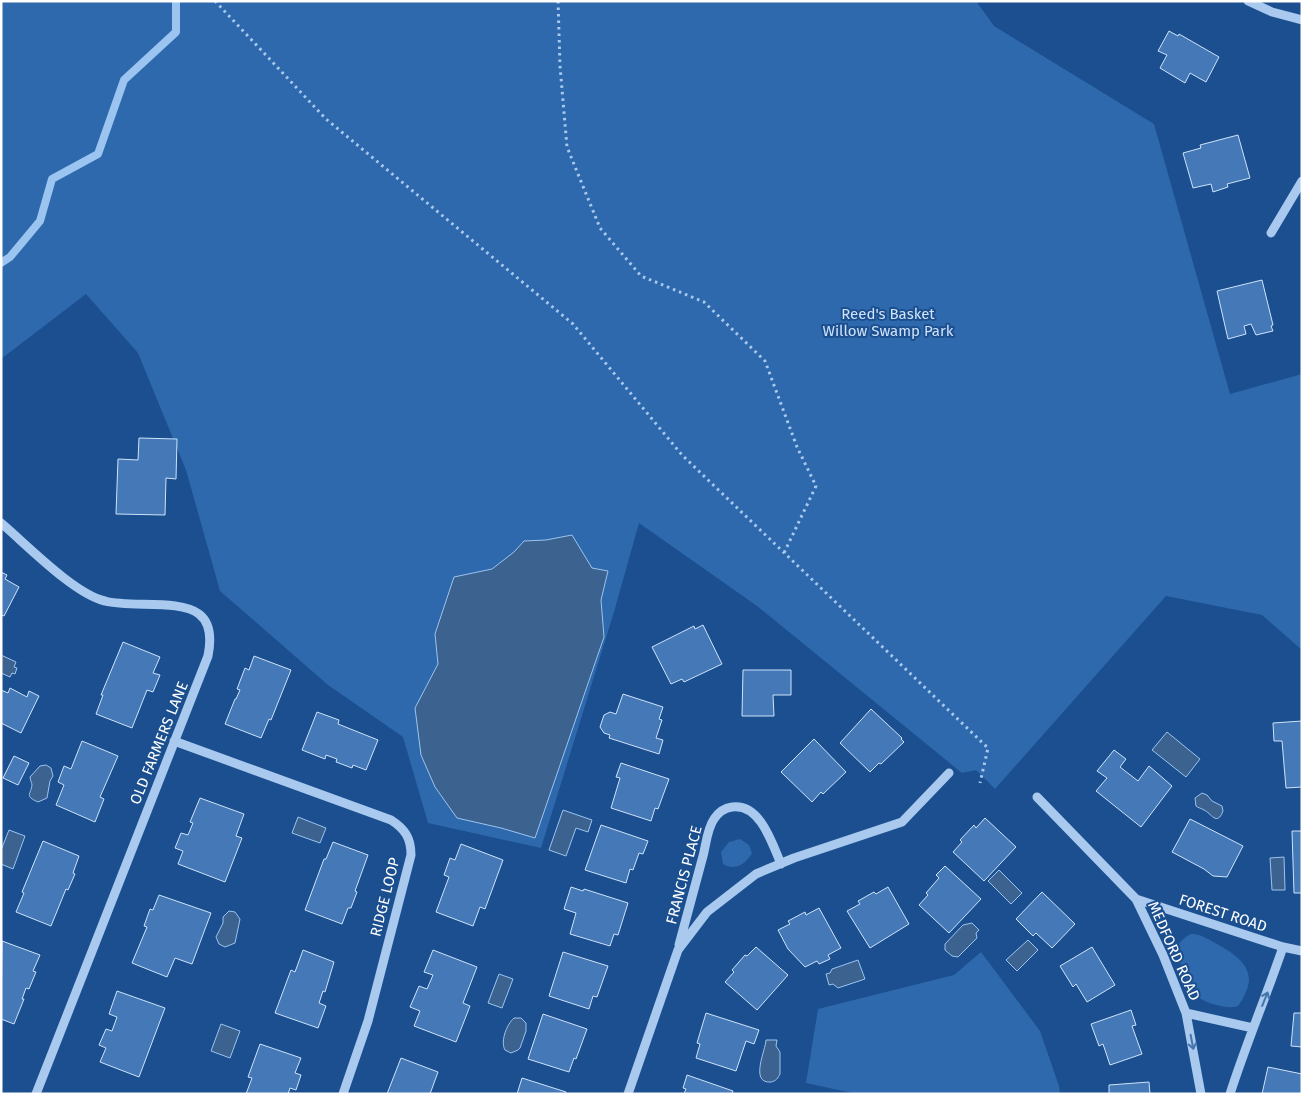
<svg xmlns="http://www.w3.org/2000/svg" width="1303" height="1095" font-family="'Fira Sans',sans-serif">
  <rect width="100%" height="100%" fill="#1b4f8f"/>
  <path fill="#2e69ad" d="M1 1H976L994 26 1154 124 1230 394 1302 374V650L1262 615 1166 596 995 789 976 770 962 773 757 606 639 523 614 612 541 848 428 823 403 737 328 685 220 591 186 470 138 353 86 294 1 359Z
    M740 839 749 845 752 853 751 855C744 865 734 871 723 864L721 852 729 842Z
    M1191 934C1201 934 1208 939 1217 944 1235 954 1257 968 1246 992 1244 997 1241 1002 1238 1006 1228 1010 1205 1003 1196 996 1190 990 1176 957 1178 948 1179 941 1185 937 1191 934Z
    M981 952 1040 1031 1059 1086 1060 1094H857L806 1083 818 1009 954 975Z"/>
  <path fill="#3c6290" stroke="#9cc4f0" d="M572 535 592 568 608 571 601 600 604 637 535 838 501 828 457 818 435 787 421 755 415 708 438 664 435 634 454 577 492 569 514 552 524 541 546 540Z
    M1 655 16 662 14 667 17 668 15 674 12 673 10 677 1 673Z
    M1167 732 1200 759 1186 777 1152 750Z
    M46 765 51 768 53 776 50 781 47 798 38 802C24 796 31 794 32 785 32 783 30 780 30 777L40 766Z
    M1202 793 1207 795 1212 801 1222 806 1223 811C1217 827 1211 813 1204 810 1201 808 1198 808 1196 806L1195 798Z
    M563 810 592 820 588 832 576 828 566 856 549 850Z
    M298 817 326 828 320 843 292 833Z
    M9 830 25 836 13 869 1 864V850Z
    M1284 857 1285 890H1272L1270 858Z
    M999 870 1022 893 1011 904 988 881Z
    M229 911 235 912 240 919 235 943 225 947 219 944 216 937 223 923V917Z
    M972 923 979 930 976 933 977 938 958 957 952 956 945 950V944L963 925Z
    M1028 940 1038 950 1017 971 1006 960Z
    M858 960 865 979 838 988 833 984 829 985 826 974 830 973 832 969Z
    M499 974 513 979 502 1008 488 1003Z
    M514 1018H521L526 1023V1031L520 1048 518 1050 511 1053 505 1050C500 1041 507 1024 514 1018Z
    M221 1024 240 1031 230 1058 211 1051Z
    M766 1040H777L776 1046 780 1052V1074C778 1078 776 1081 771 1082 749 1084 766 1049 766 1040Z"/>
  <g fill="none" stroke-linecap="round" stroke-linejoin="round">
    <path stroke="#9cc4f0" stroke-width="8" d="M1 263 10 257 40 221 52 179 98 154 124 80 176 32V1"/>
  </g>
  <path fill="#4478b7" stroke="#cfe3fa" d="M1169 31 1178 36 1179 34 1219 57 1206 82 1190 73 1185 83 1160 68 1167 55 1158 51Z
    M1238 135 1250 178 1227 184 1228 187 1213 192 1211 184 1193 188 1183 153 1201 148 1200 145Z
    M1262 280 1273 325 1271 326 1273 331 1256 335 1251 324 1244 326 1246 334 1228 339 1217 291Z
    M139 438 177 439 176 479 166 478 165 515 116 514 118 459 138 460Z
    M1 572 7 575 5 579 19 587 4 616 1 615Z
    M703 625 722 664 684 682 682 679 671 684 652 647 694 626 695 629Z
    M123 642 160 657 153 673 160 675 153 692 147 690 132 728 96 714 103 695H101Z
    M254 656 291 670 271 720 269 719 261 738 225 724 235 699H236L240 690 237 689 245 668 249 670Z
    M743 670H791V695H773L774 716H742Z
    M10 688 27 697 29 691 39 696 21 733 1 723V690L8 693Z
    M623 694 663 707 659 719 662 720 656 738 663 740 659 754 609 738 610 735 604 733 600 727 604 715 610 712 616 714Z
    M871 709 902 738 901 739 904 742 881 764 879 763 870 772 840 743Z
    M317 712 339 720 338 724 378 740 366 770 353 765 352 768 336 762 337 759 326 755 325 759 302 750Z
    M1302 721V787L1286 788 1282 741H1274L1273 723Z
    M814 739 846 772 823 794 821 792 812 802 781 772Z
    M82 741 118 756 100 797 104 799 95 822 56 805 64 785 58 782 64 766 71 769Z
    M1114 750 1126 759 1120 767 1138 781 1149 766 1172 786 1141 827 1096 791 1107 778 1097 771Z
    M14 756 29 763 18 785 3 778Z
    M621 763 669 779 658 809 655 808 651 821 611 808 620 778 616 777Z
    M200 798 244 814 236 836 242 838 225 882 178 864 183 851 175 848 181 833 188 835 193 823 190 822Z
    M985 818 1016 847 984 881 953 852 962 842 960 840 974 825 976 828Z
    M1190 819 1243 846 1227 877 1213 876 1204 869 1172 852Z
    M601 825 648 841 643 854 639 853 633 870 630 869 626 883 585 870Z
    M1292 831H1302V893H1294Z
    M43 841 79 856 73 873 75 874 68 890 66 889 51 926 16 912 24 893 22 892Z
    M333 842 368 855 355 891 357 892 351 908H348L342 924 305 910 324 859H326Z
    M461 844 503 860 485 909 480 907 473 926 436 912 449 877 444 875 450 858 455 860Z
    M945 866 981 899 949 933 919 905 928 895 926 893 939 878 936 875Z
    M571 887 583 891 584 889 628 903 618 935 614 934 610 946 570 934 576 913 564 909Z
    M888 887 909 924 870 948 847 911 860 904 858 901 874 892 876 894Z
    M1042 892 1075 924 1052 948 1036 933 1033 936 1016 919Z
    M159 895 211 913 192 964 175 958 167 977 132 963 147 927 144 926 150 909 153 910Z
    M819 908 841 948 828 955 830 959 819 964 817 961 805 967 788 949 778 930 790 924 788 921 805 912 806 915Z
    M2 941 40 955 33 971 36 972 29 989 26 988 22 999H24L14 1024 1 1019Z
    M756 947 788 975 757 1010 725 982 734 972 732 970 745 955 747 956Z
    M1092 947 1115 985 1087 1002 1076 984 1073 987 1060 966Z
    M303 950 334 962 325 992 323 991 319 1003 326 1006 318 1028 275 1013 291 970 295 972Z
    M433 950 477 967 463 1003 470 1006 456 1042 414 1026 420 1011 410 1007 419 986 427 989 433 975 424 972Z
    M563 952 608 966 597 997 593 996 589 1009 549 996Z
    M117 991 165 1008 139 1077 100 1062 106 1048 99 1045 106 1029 112 1031 117 1017 109 1014Z
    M1131 1010 1136 1025 1132 1026 1142 1054 1110 1065 1103 1044 1099 1046 1091 1024Z
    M706 1013 759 1030 754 1044 746 1041 736 1071 696 1058 700 1044 697 1043Z
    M1294 1013H1302V1047L1291 1046Z
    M543 1014 587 1029 576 1059 574 1058 569 1072 528 1059Z
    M260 1044 301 1058 295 1073 301 1075 296 1090 290 1088 288 1094H246L252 1078 248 1077Z
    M401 1058 438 1072 430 1094H387Z
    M1268 1067 1302 1074V1094H1262Z
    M687 1075 733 1091 732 1094H684L686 1089 683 1088Z
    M522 1078 566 1092V1094H517Z
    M1149 1082 1150 1094H1109V1085Z"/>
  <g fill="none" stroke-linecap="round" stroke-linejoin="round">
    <path stroke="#a9c9ee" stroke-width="3" stroke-dasharray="2.5 4" stroke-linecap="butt" d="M215 1 326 119 573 324 682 455 988 748 980 783
      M558 1 560 66 567 147 600 228 641 276 704 302 765 361 797 447 816 486 784 553"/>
    <path stroke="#a9c9ee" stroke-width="9" d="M1248 1 1272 12 1302 20
      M1271 233 1302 181
      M1 523C26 544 74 594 105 601 130 608 180 599 199 614 212 624 211 641 208 656L36 1094
      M174 741 391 820C405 829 411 838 411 855L368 1021 343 1094
      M1037 797 1136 899 1163 955 1186 1013 1201 1094
      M1136 899 1283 947 1302 951
      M679 945C687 915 695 886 703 856 706 845 707 829 714 819 718 813 724 808 732 807 760 803 772 843 781 864
      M1186 1013 1253 1028
      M628 1094 678 950 707 912 756 874 794 858 902 822 949 773
      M1230 1094C1246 1044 1266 997 1283 947"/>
  </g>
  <defs><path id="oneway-shaft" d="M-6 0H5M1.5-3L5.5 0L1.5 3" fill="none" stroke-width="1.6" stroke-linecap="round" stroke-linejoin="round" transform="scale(1.25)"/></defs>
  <g stroke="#4674ac">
    <use href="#oneway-shaft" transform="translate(1265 999) rotate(-68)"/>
    <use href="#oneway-shaft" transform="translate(1192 1042) rotate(79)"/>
  </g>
  <g text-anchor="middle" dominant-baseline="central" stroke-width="4" stroke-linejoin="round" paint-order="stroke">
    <g font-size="15" fill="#cfe3fa" stroke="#1b4f8f">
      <text x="888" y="314">Reed's Basket<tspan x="888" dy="17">Willow Swamp Park</tspan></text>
    </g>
    <g font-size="15" fill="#fff" stroke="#1b4f8f">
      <text transform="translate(159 743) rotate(-68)">OLD FARMERS LANE</text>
      <text transform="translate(684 875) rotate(-75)">FRANCIS PLACE</text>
      <text transform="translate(385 897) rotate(-76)">RIDGE LOOP</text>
      <text transform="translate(1223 913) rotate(18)">FOREST ROAD</text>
      <text transform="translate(1174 951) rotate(66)">MEDFORD ROAD</text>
    </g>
  </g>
  <rect width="1303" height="1095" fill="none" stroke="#ffffff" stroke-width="5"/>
</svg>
